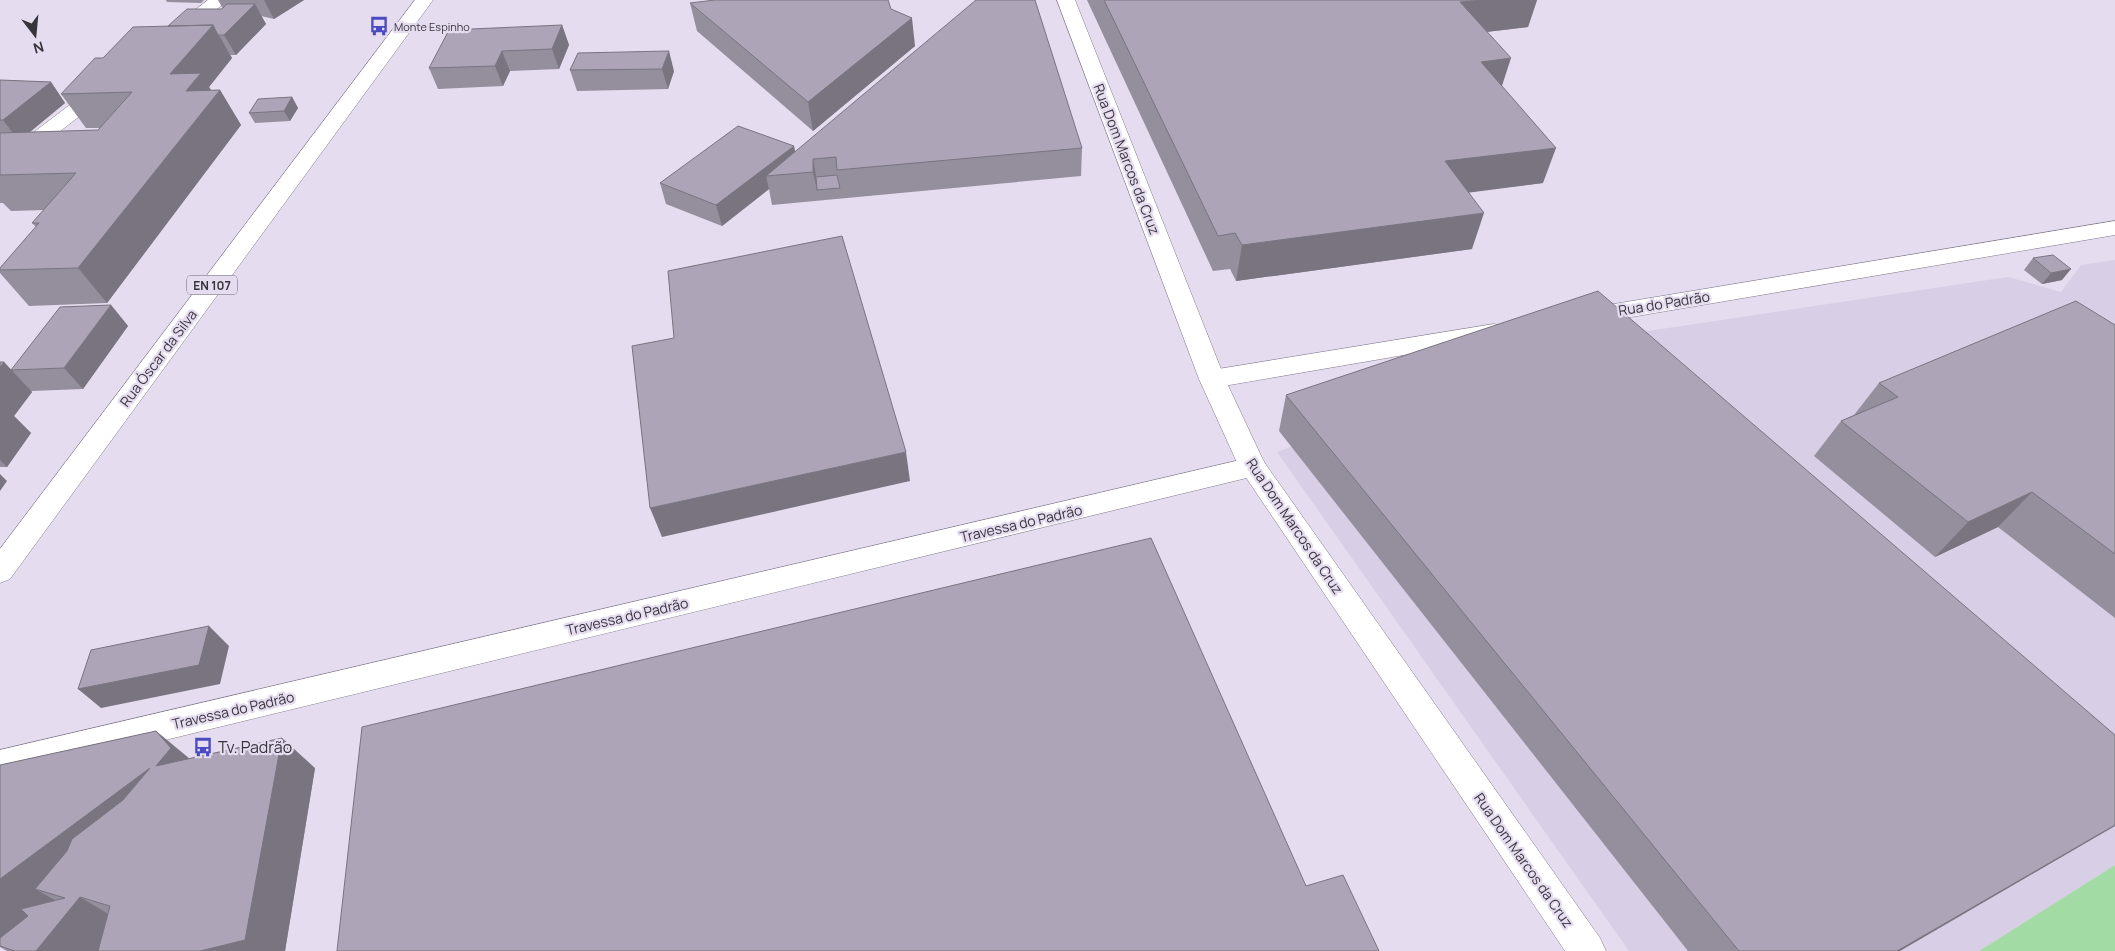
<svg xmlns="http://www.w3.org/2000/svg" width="2115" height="951" font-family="Manrope,sans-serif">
  <rect width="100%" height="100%" fill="#e5dcef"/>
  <path fill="#d8cee6" d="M2115 260V865L1979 951H1629L1277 452 1624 325 1648 331 2008 277 2061 292 2081 265Z"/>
  <path fill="#a3dba5" d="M2115 865V951H1979Z"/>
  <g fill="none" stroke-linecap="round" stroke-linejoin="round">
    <defs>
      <path id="minor" d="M208 0H228L185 35 179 36 173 35 170 31 173 27Z
        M103 83 110 85 113 89 110 93 25 158 0 161V149L13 148 96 85Z
        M2115 221V235L1584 325 1575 323 1572 317 1575 311 1584 309Z
        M1494 324 1503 326 1506 332 1503 338 1212 388 1203 385 1199 379 1203 373 1212 370Z
        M1253 457 1263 460 1267 467 1263 474 0 780V750Z"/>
      <path id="tertiary" d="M1057 0H1075L1225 379 1264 462 1600 938 1606 951H1565L1239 467 1199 379Z"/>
      <path id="primary" d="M415 0H433L10 579 0 583V549Z"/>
    </defs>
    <use href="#minor" stroke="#827a8b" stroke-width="1"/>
    <use href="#tertiary" stroke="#827a8b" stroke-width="1"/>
    <use href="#primary" stroke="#827a8b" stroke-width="1"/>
    <use href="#minor" fill="#fff" fill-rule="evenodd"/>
    <use href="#tertiary" fill="#fff" fill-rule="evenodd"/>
    <use href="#primary" fill="#fff" fill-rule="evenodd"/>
  </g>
  <path fill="#958e9d" d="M166 0H204L201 3 167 2Z
    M218 0H304L274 19 261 16 266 24 236 55H230L232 58 209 87 211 90H220L241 125 107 303 29 306 0 273V268L36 227 32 223 44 210 11 211 3 203H0V80L51 82 65 103 30 132 98 130 100 128H86L61 94 103 58 168 26 222 9H223Z
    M1087 0H1537L1528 27 1487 32 1502 86 1543 183 1468 192 1472 249 1236 281 1230 269 1213 271Z
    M690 3 891 9 915 46 813 131 697 31Z
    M562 25 569 45 559 69 510 71 503 86 438 89 429 68Z
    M578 53 674 71 668 89 577 91 570 70Z
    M292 97 298 108 290 121 255 123 249 113Z
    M794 146 795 152 1082 148 1081 176 772 205 769 189 722 226 666 204 660 183Z
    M2033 258 2062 280 2042 284 2024 270Z
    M111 305 128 326 83 389 31 391 32 392 14 416 31 433 7 467H0V362H4L11 370Z
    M2115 325V618L1998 527 1935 557 1814 456 1841 421 1854 415 1879 383Z
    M1286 395 1900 951H1688L1279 431Z
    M156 731 189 758 315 768 285 951H7L0 947V765Z"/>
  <path fill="#797480" d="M264 0H304L274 19Z
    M1483 0H1537L1528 27 1451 36 1460 2Z
    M255 4 266 24 236 55 224 35Z
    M912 18 915 46 813 131 808 102Z
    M213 25 232 58 209 87 215 97 220 90 241 125 107 303 78 268 170 74Z
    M562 25 569 45 559 69 552 49Z
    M502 51 510 71 503 86 495 66Z
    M669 51 674 71 668 89 662 69Z
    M1511 58 1500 92 1481 62Z
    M51 82 65 103 19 141 3 120Z
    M292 97 298 108 290 121 284 111Z
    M794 146 798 167 766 176 769 189 722 226 716 205Z
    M1556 148 1543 183 1435 197 1445 161Z
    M813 159 818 188 817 190 813 172Z
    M1484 213 1472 249 1236 281 1242 245Z
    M2071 269 2062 280 2042 284 2051 273Z
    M111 305 128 326 83 389 64 368Z
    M4 362 32 392 14 416 31 433 7 467 0 460V367Z
    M906 452 910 481 662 537 650 508Z
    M0 474 7 481 0 491Z
    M2032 492 1998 527 1935 557 1968 522Z
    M209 626 229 646 220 684 101 708 78 689Z
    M156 731 193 762 156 766Z
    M282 738 315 768 285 951H200Z
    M150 768 60 897 35 889 55 900 10 935 0 938V879Z
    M2115 825V826L1900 951H1897Z
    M80 897 125 924 103 951H36Z"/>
  <path fill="#ada5b7" stroke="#797480" d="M715 0H888L891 9 912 18 808 102 690 3Z
    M976 0H1035L1082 148 837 170 836 157 813 159V172L766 176Z
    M1104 0H1483L1460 2 1511 58 1481 62 1556 148 1445 161 1484 213 1242 245 1235 233 1218 236Z
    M227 4H255L224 35H218L213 25 168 26 187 9H222Z
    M213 25 170 74 201 73 186 91 220 90 78 268 0 270V268L39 223H32L76 173 0 175V133L98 130 132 92 61 94 95 58H103L133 27Z
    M562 25 552 49 502 51 495 66 429 68 449 30Z
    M669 51 662 69 570 70 578 53Z
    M0 80 51 82 3 120H0Z
    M292 97 284 111 249 113 258 99Z
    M738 126 794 146 716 205 660 183Z
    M837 175 840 188 817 190 816 177Z
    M842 236 906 452 650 508 632 346 674 338 668 271Z
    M2053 255 2071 269 2051 273 2033 258Z
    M1598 291 2115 735V825L1897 951H1739L1286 395Z
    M2076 301 2115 325V554L2032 492 1968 522 1841 421 1898 397 1879 383Z
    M111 305 64 368 11 370 60 307Z
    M0 362H4L0 367Z
    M1151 538 1306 886 1343 875 1379 951H337L362 727Z
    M209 626 199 665 78 689 91 650Z
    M156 731 171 748 156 766 282 738 245 940 200 951H98L110 906 80 897 36 951H15L0 946V938L28 916 21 909 65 898 35 889 67 851 72 839 123 800 150 768 0 879V765Z"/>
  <defs>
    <symbol id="bus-bare" viewBox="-9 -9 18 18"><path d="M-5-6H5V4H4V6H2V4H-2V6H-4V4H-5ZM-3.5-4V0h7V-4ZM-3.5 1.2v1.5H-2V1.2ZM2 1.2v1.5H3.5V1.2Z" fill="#4a4bc1" stroke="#e5dcef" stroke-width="2.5" paint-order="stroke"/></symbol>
  </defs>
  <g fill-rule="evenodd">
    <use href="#bus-bare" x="365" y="12" width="28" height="28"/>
    <use href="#bus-bare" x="189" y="733" width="28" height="28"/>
  </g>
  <g text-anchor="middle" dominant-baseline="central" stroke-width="4.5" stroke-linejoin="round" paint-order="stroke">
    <g font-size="11" fill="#38343c" stroke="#e5dcef" text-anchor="start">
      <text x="394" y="26">Monte Espinho</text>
    </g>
    <rect fill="#e5dcef" stroke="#6c6672" stroke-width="1" x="187" y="275.5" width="50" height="19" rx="4"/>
    <g font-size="12" font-weight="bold" fill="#38343c">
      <text x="212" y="285">EN 107</text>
    </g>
    <g font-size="14" fill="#38343c" stroke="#e5dcef">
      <text transform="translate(1127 159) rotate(69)">Rua Dom Marcos da Cruz</text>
      <text transform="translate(1664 303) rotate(-9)">Rua do Padrão</text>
      <text transform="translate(158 358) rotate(-53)">Rua Óscar da Silva</text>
      <text transform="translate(1021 523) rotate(-13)">Travessa do Padrão</text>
      <text transform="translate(1295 526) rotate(56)">Rua Dom Marcos da Cruz</text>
      <text transform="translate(627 616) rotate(-13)">Travessa do Padrão</text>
      <text transform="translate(233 710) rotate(-13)">Travessa do Padrão</text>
      <text transform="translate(1524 860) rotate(55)">Rua Dom Marcos da Cruz</text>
    </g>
    <g font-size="16" fill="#38343c" stroke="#e5dcef" text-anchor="start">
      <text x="218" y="747">Tv. Padrão</text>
    </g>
  </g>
  <g transform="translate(35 35) rotate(164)" stroke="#e5dcef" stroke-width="4" paint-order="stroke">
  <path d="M0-4L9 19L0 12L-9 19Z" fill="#38343c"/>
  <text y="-8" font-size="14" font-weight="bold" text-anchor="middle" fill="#38343c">N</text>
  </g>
</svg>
